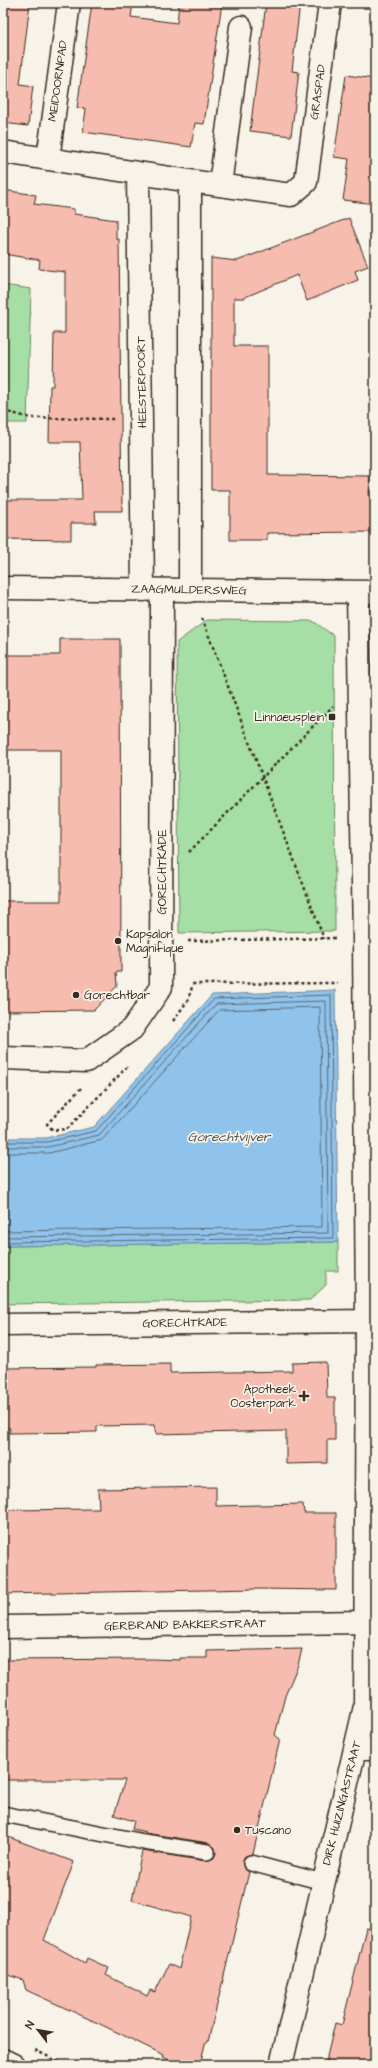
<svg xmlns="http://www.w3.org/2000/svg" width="378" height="2068" font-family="'Architects Daughter',sans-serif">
  <rect width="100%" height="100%" fill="#f7f3e8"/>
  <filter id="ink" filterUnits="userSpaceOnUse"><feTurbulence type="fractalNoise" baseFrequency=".025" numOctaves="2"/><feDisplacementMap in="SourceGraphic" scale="8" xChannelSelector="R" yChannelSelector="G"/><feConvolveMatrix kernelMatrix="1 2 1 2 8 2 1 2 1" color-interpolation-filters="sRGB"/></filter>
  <g filter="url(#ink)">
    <path fill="#a5dfa5" stroke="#708462" d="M3 285 31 289 27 423H3Z
      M207 620 313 621 334 636 335 931 179 933 177 642Z
      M338 1242V1271H326V1285L310 1300 3 1304V1246Z"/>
    <path fill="#8fc3ec" stroke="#6d869a" d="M335 990 338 1242 3 1246V1138H46L94 1127 212 995Z"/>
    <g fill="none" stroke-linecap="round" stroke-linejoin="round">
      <path stroke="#5d6770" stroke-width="1" d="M3 1142H47L96 1131 214 999 331 995 333 1238 3 1242
        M3 1147H48L99 1135 216 1004 326 1001 328 1233 3 1237
        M3 1153H49L102 1140 219 1010 320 1007 322 1227 3 1231"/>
    </g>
    <path fill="#f6bcaf" stroke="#3b2a1e" d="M3 3H30L20 84 33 86 28 126 3 123Z
      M92 3H133L131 17 177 23 179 3H222L204 124 195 123 191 147 83 132 86 109 77 108Z
      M266 3H300L292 71 299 72 291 136 250 131Z
      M346 75 375 79V204L343 200 349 159 334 157Z
      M3 190 36 195 34 204 74 209V214L116 220V239H119L122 511H95L96 523H71V540L3 539V500H82L80 442H49L50 386H53L54 333H65V272L39 269 40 260 3 254Z
      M349 218 368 266 355 271 358 280 307 301 297 275 243 298H234V346H268V475L370 476 369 497 375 498V532L267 533V540H230V490H211V258L237 261Z
      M60 639H120L121 972H116L117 986 94 1010 3 1011V901H61V750H3V655H60Z
      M326 1362 327 1398H335V1440H327V1463L286 1464V1431L156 1434 154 1425 97 1426V1432L9 1433 10 1428H3V1368L96 1367V1365L170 1364V1373L292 1371V1363Z
      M216 1487V1506L303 1504 304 1513H336V1590L257 1589 3 1594V1510L99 1509 98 1489Z
      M302 1649 298 1665 285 1696 275 1735 280 1739 253 1854 245 1856 242 1861 244 1869 249 1872 208 2042 205 2044 200 2065H179L163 2057 164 2055 102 2025 26 1990 23 1980 3 1973V1835L74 1862 44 1940 85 1963 87 1958 109 1968 106 1975 147 1996 150 1990 155 1992 169 1964 179 1969 191 1917 132 1900 142 1851 206 1861 214 1858 216 1853 215 1848 209 1843 145 1833 146 1832 132 1829 134 1821 114 1815 125 1780H3V1660L152 1659 180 1660V1658H207V1651Z
      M366 1928 375 1929V2065H325L335 2023 342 2025Z"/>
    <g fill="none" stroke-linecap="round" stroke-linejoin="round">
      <defs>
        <path id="service" d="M3 1814 144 1842 207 1852
          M251 1863 323 1882"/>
        <path id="minor" d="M3 152 190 181 291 195 306 182 330 3
          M48 159 69 3
          M138 173 143 590
          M220 185 241 27
          M190 591V181
          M3 1058 86 1061 132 1029 161 987 162 590
          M3 1325 375 1321
          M3 1627 367 1622
          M355 1749H375
          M281 2065 365 1706 367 1321 364 938 358 593"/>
        <path id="tertiary" d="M3 588 375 592"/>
        <path id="secondary" d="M3 2060 13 2065"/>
      </defs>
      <use href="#service" stroke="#3b2a1e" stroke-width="18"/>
      <use href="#minor" stroke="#3b2a1e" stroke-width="25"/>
      <use href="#tertiary" stroke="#3b2a1e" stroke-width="25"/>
      <use href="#secondary" stroke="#3b2a1e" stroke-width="25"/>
      <path stroke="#3b2a1e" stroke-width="2.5" stroke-dasharray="3 3" stroke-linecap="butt" d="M3 411 32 418 114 419
        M202 618 324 939
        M189 852 333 706
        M188 941 337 938
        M173 1021 188 1000 193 984 338 983
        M81 1088 47 1124 53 1130 67 1129 127 1067
        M35 2050 65 2065"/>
      <use href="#service" stroke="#f7f3e8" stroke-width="15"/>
      <use href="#minor" stroke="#f7f3e8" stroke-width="22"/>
      <use href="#tertiary" stroke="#f7f3e8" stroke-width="22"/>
      <use href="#secondary" stroke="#f7f3e8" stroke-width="22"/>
    </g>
  </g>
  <g fill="#3b2a1e" stroke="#f7f3e8" stroke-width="1.5">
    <rect x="328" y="713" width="8" height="8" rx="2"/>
    <circle cx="118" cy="941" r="4"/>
    <circle cx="76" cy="995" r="4"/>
    <path d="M302 1390h4v4h4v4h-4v4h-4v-4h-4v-4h4z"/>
    <circle cx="237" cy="1830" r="4"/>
  </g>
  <g text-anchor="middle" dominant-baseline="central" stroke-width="3.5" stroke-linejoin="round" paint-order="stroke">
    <g font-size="12" fill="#3b2a1e" stroke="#f7f3e8">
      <text transform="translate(58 81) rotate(-82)">MEIDOORNPAD</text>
      <text transform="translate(318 92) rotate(-82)">GRASPAD</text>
      <text transform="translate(142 382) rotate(-91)">HEESTERPOORT</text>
      <text transform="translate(189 590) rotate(1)">ZAAGMULDERSWEG</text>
      <text transform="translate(162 872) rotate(-90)">GORECHTKADE</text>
      <text transform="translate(185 1323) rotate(-1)">GORECHTKADE</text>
      <text transform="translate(185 1625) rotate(-1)">GERBRAND BAKKERSTRAAT</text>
      <text transform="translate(342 1803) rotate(-76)">DIRK HUIZINGASTRAAT</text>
    </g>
    <g font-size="12" fill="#3b2a1e" stroke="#f7f3e8" text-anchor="start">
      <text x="324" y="717" text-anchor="end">Linnaeusplein</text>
      <text x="126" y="934">Kapsalon<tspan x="126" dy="14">Magnifique</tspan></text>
      <text x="84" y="995">Gorechtbar</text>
      <text x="296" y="1389" text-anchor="end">Apotheek<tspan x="296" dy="14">Oosterpark</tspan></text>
      <text x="245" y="1830">Tuscano</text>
    </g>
    <g font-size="13" font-style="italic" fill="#505052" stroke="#f7f3e8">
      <text x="229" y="1137">Gorechtvijver</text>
    </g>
  </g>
  <rect width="378" height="2068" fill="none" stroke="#f7f3e8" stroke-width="16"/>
  <rect x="8" y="8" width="362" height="2052" fill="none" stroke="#3b2a1e" stroke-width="1.5" filter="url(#ink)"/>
  <g transform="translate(38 2030) rotate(301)" stroke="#f7f3e8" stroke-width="3" paint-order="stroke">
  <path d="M0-3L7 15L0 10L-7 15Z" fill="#3b2a1e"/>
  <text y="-6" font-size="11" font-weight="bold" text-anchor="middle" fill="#3b2a1e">N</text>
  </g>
</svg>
